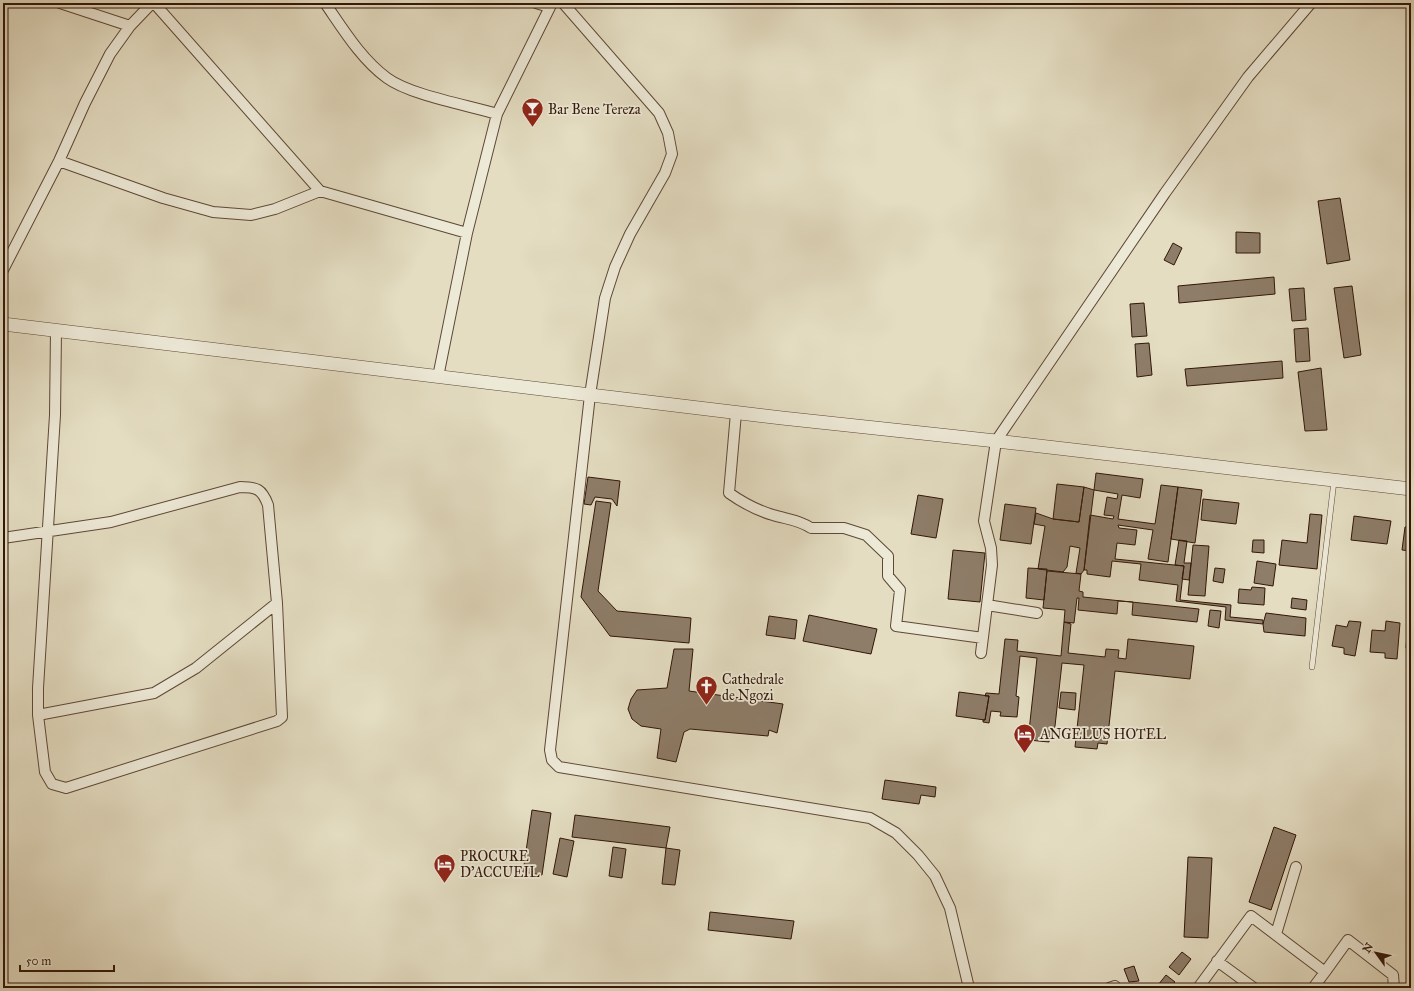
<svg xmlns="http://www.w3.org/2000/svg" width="1414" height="991" font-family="'IM FELL Great Primer',serif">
  <rect width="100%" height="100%" fill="#e4ddc2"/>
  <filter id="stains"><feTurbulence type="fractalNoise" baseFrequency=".005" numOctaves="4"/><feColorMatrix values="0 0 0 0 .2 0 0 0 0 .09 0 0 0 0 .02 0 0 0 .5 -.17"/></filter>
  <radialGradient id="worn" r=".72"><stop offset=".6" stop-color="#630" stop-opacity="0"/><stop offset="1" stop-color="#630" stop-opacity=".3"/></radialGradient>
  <path fill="#8e7d69" stroke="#311608" d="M1340 198 1350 260 1327 264 1318 201Z
    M1236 232 1260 233V253H1236Z
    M1173 243 1182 248 1174 265 1164 260Z
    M1274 277 1275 294 1179 303 1178 286Z
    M1352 286 1361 355 1344 358 1334 288Z
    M1304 288 1306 320 1292 321 1289 289Z
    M1144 303 1147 336 1132 337 1130 304Z
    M1308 328 1310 361 1296 362 1294 329Z
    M1149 343 1152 375 1137 377 1135 344Z
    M1282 361 1283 378 1187 386 1185 369Z
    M1321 368 1327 430 1305 431 1298 372Z
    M1096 473 1143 479 1140 498 1122 495 1118 519 1155 524 1161 485 1178 487 1168 562 1148 559 1153 530 1118 525 1119 528 1137 530 1135 545 1117 543 1115 559 1184 566 1180 600 1231 605 1230 617 1263 620V624L1225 620 1226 607 1176 601 1178 585 1139 580 1141 564 1112 561 1110 577 1087 574V570H1084L1090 515 1113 519 1114 516 1104 515 1107 497 1117 499 1118 494 1094 490Z
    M588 477 620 481 617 506 612 499 595 497 591 505 584 504Z
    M1057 484 1084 487 1079 522 1053 519Z
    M1084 487 1094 490 1084 570 1081 574 1076 573 1080 548 1070 546 1067 567 1063 572 1038 569 1045 526 1034 524 1036 513 1053 519 1079 522Z
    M1178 487 1202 490 1195 543 1171 539Z
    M918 495 943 499 936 538 911 534Z
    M1203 499 1239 503 1236 524 1201 520Z
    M596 501 611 503 598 591 617 611 691 618 689 643 610 636 581 597Z
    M1005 504 1036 508 1031 544 1000 540Z
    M1310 514 1322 515 1317 569 1279 565 1282 540 1307 543Z
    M1354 516 1391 521 1387 544 1351 540Z
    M1405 527H1411V551L1402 550Z
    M1179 540 1187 541 1184 563H1191L1189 580 1182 579 1184 566 1175 565Z
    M1253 540H1264V553L1252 552Z
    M1193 545 1209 546 1205 596 1188 595Z
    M953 550 985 553 980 602 948 599Z
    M1257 561 1276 564 1273 586 1254 583Z
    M1028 568 1047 569 1044 600 1026 598Z
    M1215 568 1225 569 1223 583 1213 581Z
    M1047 571 1081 574 1079 591 1083 592V597L1199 609 1197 622 1132 615 1133 602 1118 601 1117 614 1078 610 1079 598H1077L1074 623 1064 622 1065 610 1043 608Z
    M1252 587 1265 588 1264 605 1238 603 1239 589 1251 590Z
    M1292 598 1307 600 1306 610 1291 608Z
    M1210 610 1221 611 1219 628 1208 626Z
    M1266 613 1306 618 1305 636 1264 632 1263 624Z
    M809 615 877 629 871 654 803 641Z
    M769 616 797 620 795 639 766 635Z
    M1349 621 1361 622 1355 656 1344 654V648L1332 646 1336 625 1347 627Z
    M1386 621 1400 623 1397 659 1385 658V653L1370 652 1372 630 1385 631Z
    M1064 622 1071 624 1068 653 1105 657 1106 649 1119 650 1118 658 1126 659 1128 639 1194 646 1190 679 1115 671 1107 744 1098 743 1097 749 1075 747 1084 665 1062 663 1054 735 1050 736 1049 742 1028 740 1037 658 1020 656 1016 696 1019 697 1017 717 1000 716 1001 712 991 711 989 723 983 722V720H985L989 696H985L986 693 999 694 1005 639 1018 640 1017 651 1061 656Z
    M1411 633V648H1406L1407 635Z
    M674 649H693L689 691 783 704 777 733 769 730 768 736 690 729 684 732 676 762 657 758 661 729 641 726 632 719 628 709 631 699 637 690 667 688Z
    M959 692 989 696 985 720 956 716Z
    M1061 692 1076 693 1075 710 1059 708Z
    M885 780 936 787 935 797 921 795 919 804 882 799Z
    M532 810 551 813 542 875 523 872Z
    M575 815 670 827 666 848 572 837Z
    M1274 827 1296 835 1271 910 1249 902Z
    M560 838 574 841 567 877 553 874Z
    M613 847 626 849 622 878 609 876Z
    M666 848 680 850 675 885 662 884Z
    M1188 857 1212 858 1208 938 1184 937Z
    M710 912 794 921 791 939 708 930Z
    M1182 952 1191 959 1179 975 1169 967Z
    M1134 966 1139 981 1129 982 1124 969Z
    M1166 975 1175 982 1169 988H1162L1158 985Z"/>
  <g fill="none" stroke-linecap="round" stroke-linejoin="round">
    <defs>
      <path id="service" d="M1312 667 1334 481"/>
      <path id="minor" d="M60 3 130 26
        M154 3 320 191 467 233
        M325 3C343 29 361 59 387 78 410 95 467 105 497 114
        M536 3 549 7
        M563 3 659 113 668 133 672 154 665 173 630 234 615 267 605 298 590 395 550 750 552 760 559 767 870 818 896 833 918 855 935 876 950 908 969 988
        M59 161 163 198 213 212 251 215 275 209 320 191
        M3 270 59 161 85 103 110 54 130 26 152 3
        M438 377 467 233 497 114 552 3
        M736 413 729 493C743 503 756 510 773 515 786 519 800 520 811 528H844L866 535 888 556V576L900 590 896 626 983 638
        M3 538 111 522 240 487C257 487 262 489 268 505L277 603 282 717 277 721 66 788 52 784 45 772 38 715V688L55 415 56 330
        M987 605 1037 613
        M981 653 992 565 991 548 984 521 996 441 1165 193 1248 77 1311 3
        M38 715 154 693 196 668 277 603
        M1276 934 1296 867
        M1217 961 1254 988
        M1109 988 1115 986
        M1198 988 1251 916 1325 972 1348 940 1393 975 1394 988
        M1313 988 1325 972"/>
      <path id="tertiary" d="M3 324 782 418 996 441 1411 489"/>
    </defs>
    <use href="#service" stroke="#5e4836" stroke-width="6"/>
    <use href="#minor" stroke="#5e4836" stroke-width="12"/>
    <use href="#tertiary" stroke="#5e4836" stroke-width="14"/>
    <use href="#service" stroke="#ede9d7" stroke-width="5"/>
    <use href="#minor" stroke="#ede9d7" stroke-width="10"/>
    <use href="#tertiary" stroke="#ede9d7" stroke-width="13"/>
  </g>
  <defs>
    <symbol id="bar-pin" viewBox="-11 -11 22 30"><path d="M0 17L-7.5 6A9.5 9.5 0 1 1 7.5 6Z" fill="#8f2418" stroke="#ede9d7"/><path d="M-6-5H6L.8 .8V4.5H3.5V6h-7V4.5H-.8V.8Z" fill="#fff"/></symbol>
    <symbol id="church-pin" viewBox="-11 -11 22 30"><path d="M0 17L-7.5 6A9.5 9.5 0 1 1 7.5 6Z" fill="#8f2418" stroke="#ede9d7"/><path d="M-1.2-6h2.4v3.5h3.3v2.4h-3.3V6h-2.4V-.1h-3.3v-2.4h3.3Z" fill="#fff"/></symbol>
    <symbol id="hotel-pin" viewBox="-11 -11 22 30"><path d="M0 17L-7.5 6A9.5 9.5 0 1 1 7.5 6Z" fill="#8f2418" stroke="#ede9d7"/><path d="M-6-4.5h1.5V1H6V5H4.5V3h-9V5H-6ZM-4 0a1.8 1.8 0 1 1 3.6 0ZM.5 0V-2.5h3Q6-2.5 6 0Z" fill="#fff"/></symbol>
  </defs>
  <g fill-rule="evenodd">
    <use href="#bar-pin" x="520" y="96" width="25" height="34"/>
    <use href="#church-pin" x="694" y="674" width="25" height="34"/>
    <use href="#hotel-pin" x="1012" y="722" width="25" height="34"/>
    <use href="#hotel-pin" x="432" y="852" width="25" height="34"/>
  </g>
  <g text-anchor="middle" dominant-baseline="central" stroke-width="3.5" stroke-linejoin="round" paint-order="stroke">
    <g font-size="14" fill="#311608" stroke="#ede9d7" text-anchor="start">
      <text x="548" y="109">Bar Bene Tereza</text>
      <text x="722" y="679">Cathedrale<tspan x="722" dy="16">de Ngozi</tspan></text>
      <text x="1040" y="734">ANGELUS HOTEL</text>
      <text x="460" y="856">PROCURE<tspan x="460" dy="16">D'ACCUEIL</tspan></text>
    </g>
  </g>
  <rect width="1414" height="991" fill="none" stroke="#e4ddc2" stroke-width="16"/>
  <rect x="4" y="4" width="1406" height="983" fill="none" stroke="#311608" stroke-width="2"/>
  <rect x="8" y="8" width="1398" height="975" fill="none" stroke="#311608"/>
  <g transform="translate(1376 953) rotate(303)" stroke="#ede9d7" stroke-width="3" paint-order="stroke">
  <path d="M0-3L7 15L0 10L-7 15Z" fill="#311608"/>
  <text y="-6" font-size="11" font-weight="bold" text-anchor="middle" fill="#311608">N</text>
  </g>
  <path d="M20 965v6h94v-6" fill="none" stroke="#311608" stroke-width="2"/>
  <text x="26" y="965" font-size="12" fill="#311608" stroke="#ede9d7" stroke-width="3" paint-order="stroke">50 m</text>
  <rect width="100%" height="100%" filter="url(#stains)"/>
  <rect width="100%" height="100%" fill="url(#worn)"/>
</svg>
